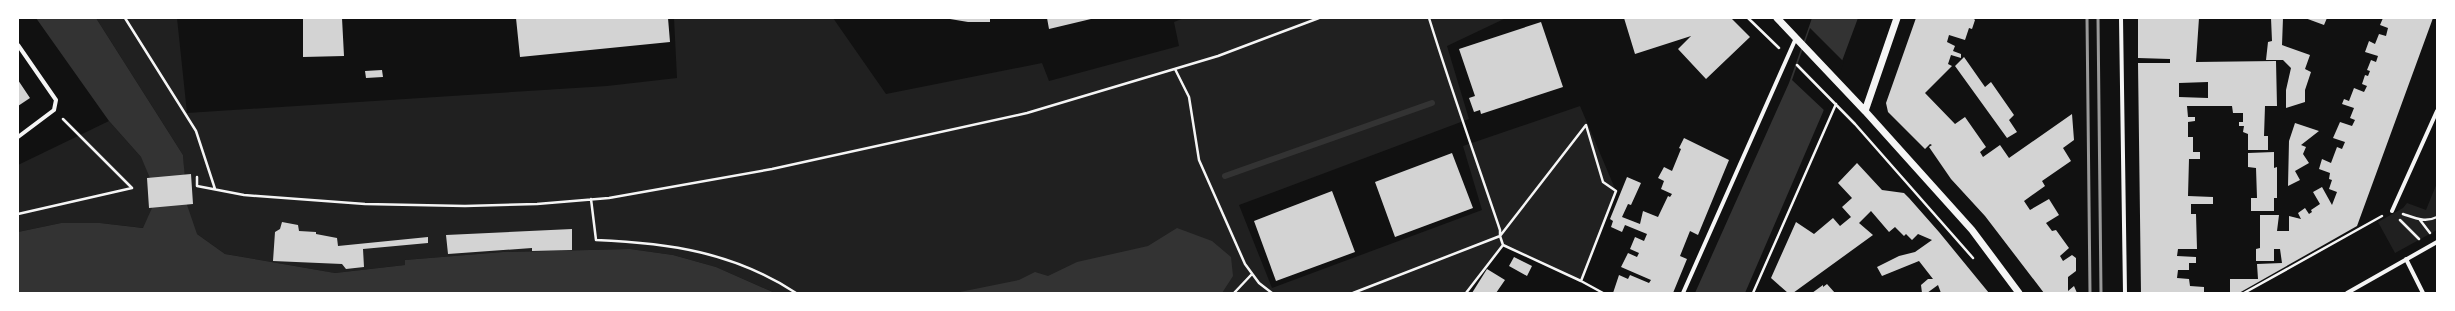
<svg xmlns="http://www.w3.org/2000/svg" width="2455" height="311" font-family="'Public Sans',sans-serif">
  <rect width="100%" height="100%" fill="#111"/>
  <path fill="#202020" d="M96 18H177L187 113 607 86 677 78 674 18H833L886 94 1042 63 1049 81 1179 46 1174 22 1184 18H1506L1447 46 1469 119 1239 205 1272 288 1482 210 1463 146 1580 106 1616 191 1581 281 1503 245 1466 293H775L716 267 673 255 630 249 503 252 405 260V265L335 273 225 254 197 234 100 223H61L18 232V165L109 121 141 157 149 173 184 170 183 155Z
    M2437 183V230L2395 253 2378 222 2403 208 2407 203 2426 210Z"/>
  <path fill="#333" d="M36 18H96L183 155 187 205 197 234 225 254 335 273 405 265V260L503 252 630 249 673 255 716 267 775 293H18V232L61 223H100L143 228 152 208 150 178 141 157 109 121Z
    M1812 18H1858L1823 112 1745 293H1695L1789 83Z
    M1177 228 1212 241 1231 257 1233 276 1222 293H955L1019 280 1035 272 1048 276 1077 262 1148 246Z"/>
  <path fill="#111" d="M1810 28 1844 62 1826 112 1792 80Z"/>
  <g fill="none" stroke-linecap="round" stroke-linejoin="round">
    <path stroke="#333" stroke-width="6" d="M1225 176 1432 103"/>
  </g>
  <path fill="#d3d3d3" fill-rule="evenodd" d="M303 18H342L344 56 303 57Z
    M516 18H668L670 42 520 57Z
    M944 18H990V22H968Z
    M1047 18H1091V19L1049 29Z
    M1624 18H1731L1750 37 1706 79 1678 49 1691 36 1635 54Z
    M1916 18H1973L1975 20 1972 29 1969 28 1965 40 1949 35 1947 42 1955 46 1953 51 1961 54V58L1951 55 1948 64 1952 66 1925 93 1955 124 1965 117 1986 147 1980 152 1983 157 2000 145 2009 158 2072 114 2074 140 2063 148 2071 161 2042 181 2045 186 2024 201 2030 210 2049 199 2059 215 2046 223 2052 231 2056 230 2069 248 2060 256 2063 261 2072 255 2076 258V271L2068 277V291L2074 286 2077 293H2044L1985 216 1951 179 1929 147 1932 145 1930 144 1925 149 1888 112 1886 103Z
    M2138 18H2199L2196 62 2276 61 2277 106H2265L2264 136H2268V150H2248V134L2243 132 2244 126H2239V122H2243V113H2233L2232 106H2187L2188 117H2195V121L2188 122V137H2193V152H2200V159H2189L2188 196 2213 197V204H2191V214H2196L2197 249H2178L2177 256 2196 257V263H2189V270H2178L2177 278 2189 279 2190 286 2204 287V293H2141L2138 63H2170V59L2138 58ZM2208 82V98L2179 97V83Z
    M2271 18H2283L2282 45 2310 55 2305 69 2311 72 2305 90V102L2286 108V90L2291 68 2283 60H2266L2268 42 2272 41Z
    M2305 18H2327L2324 25Z
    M2383 18H2433L2357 226 2239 293H2230V279H2258L2257 264 2282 263 2280 249H2274V261H2256V249L2260 248V215H2279L2277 231H2289V216L2301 219 2298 213 2305 208 2309 214 2312 212 2311 210 2320 204 2313 192 2322 187 2332 205 2337 192 2329 189 2332 180 2329 179 2330 173 2319 169 2322 159 2331 163 2337 147 2342 149 2345 142 2333 138 2340 122 2352 126 2355 120 2350 118 2354 108 2342 104 2344 99 2349 101 2354 88 2364 92 2367 86 2362 84 2365 75 2368 76 2370 71 2367 70 2371 60 2376 62 2378 56 2365 52 2369 41 2375 44 2379 34 2386 36 2388 28 2380 25Z
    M1541 22 1563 87 1481 114 1480 110 1474 112 1469 98 1475 96 1459 49Z
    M1964 57 1985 87 1991 82 2014 115 2009 120 2017 132 2007 138 1955 66Z
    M382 70 383 77 366 78 365 71Z
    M18 80 30 98 18 106Z
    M2295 123 2319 131 2301 145 2306 147 2303 154 2309 163 2295 171 2300 180 2288 186 2289 141Z
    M1684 138 1729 160 1698 235 1690 231 1680 256 1687 259 1673 293H1613L1619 275 1628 279 1630 275 1649 283 1651 280 1621 267 1628 253 1637 257 1639 253 1630 249 1635 237 1644 241 1647 234 1625 225 1622 232 1611 227 1613 221 1610 219 1627 177 1641 183 1631 205 1628 204 1622 217 1640 224 1643 211 1658 217 1668 196 1670 197 1672 194 1661 189 1664 181 1658 178 1664 167 1672 171 1681 149 1679 148Z
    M2274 152V168L2277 167V198H2274V211H2251V198H2257L2256 168 2248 167V153Z
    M1452 153 1473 208 1395 237 1375 182Z
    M1857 163 1882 190 1904 193 1909 198 1939 232 1989 293H1941L1938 285 1927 293H1922L1921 285 1928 279H1933L1919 261 1882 276 1877 267 1899 256 1915 252 1932 240 1918 234 1912 240 1906 234 1904 236 1895 227 1889 232 1871 211 1859 223 1873 235 1793 293H1788L1771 278 1796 222 1814 234 1833 218 1840 226 1851 217 1842 207 1852 198 1838 183Z
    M191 174 193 204 149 208 147 178Z
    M1332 191 1355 252 1276 281 1254 221Z
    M282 222 298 225 299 231 316 232V234L337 238 338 246 428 237V243L363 249 364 267 346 269 342 264 273 261 275 232 280 229Z
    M572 229V250L532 251V248L448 254 446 235Z
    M1514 257 1532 266 1527 276 1509 266Z
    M1487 269 1505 280 1496 293H1472Z
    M1827 284 1835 293H1812L1823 285V287Z"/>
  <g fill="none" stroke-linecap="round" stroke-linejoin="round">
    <path stroke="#f5f5f5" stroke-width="2.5" d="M125 18 196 131 215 189
      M1748 18 1779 48
      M1797 65 1855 124 1973 258
      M1175 69 1189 97 1199 160 1245 264 1259 283 1272 293
      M63 119 132 188
      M197 177V186L244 195 365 204 465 206 537 204 609 198 772 169 1027 113 1218 56 1319 18
      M591 199 596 240C669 243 733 252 796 293
      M18 214 132 188
      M2403 214C2415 218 2425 223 2437 217
      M2400 220 2419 239
      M2420 220 2430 233
      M1581 281 1603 293
      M1234 293 1252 274
      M1353 293 1500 236 1586 125 1603 182 1616 191 1581 281 1503 245 1500 236V230C1476 159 1451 89 1429 18
      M1466 293 1503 245
      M1753 293 1836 104
      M2244 293 2382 216"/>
    <path stroke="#f5f5f5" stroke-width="4" d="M2121 18 2125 293
      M18 45 56 100 54 110 18 137
      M2392 211 2437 111
      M2406 259 2423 293
      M1683 293 1796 38
      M2347 293 2437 242"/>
    <path stroke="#f5f5f5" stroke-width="7" d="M1777 18 1865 111 1972 230 2019 293
      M1865 111 1897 18"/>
    <path stroke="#9a9a9a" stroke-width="3" d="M2087 18 2090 293
      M2098 18 2101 293"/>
  </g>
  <rect width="2455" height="311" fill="none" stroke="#ffffff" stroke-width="38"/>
</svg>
